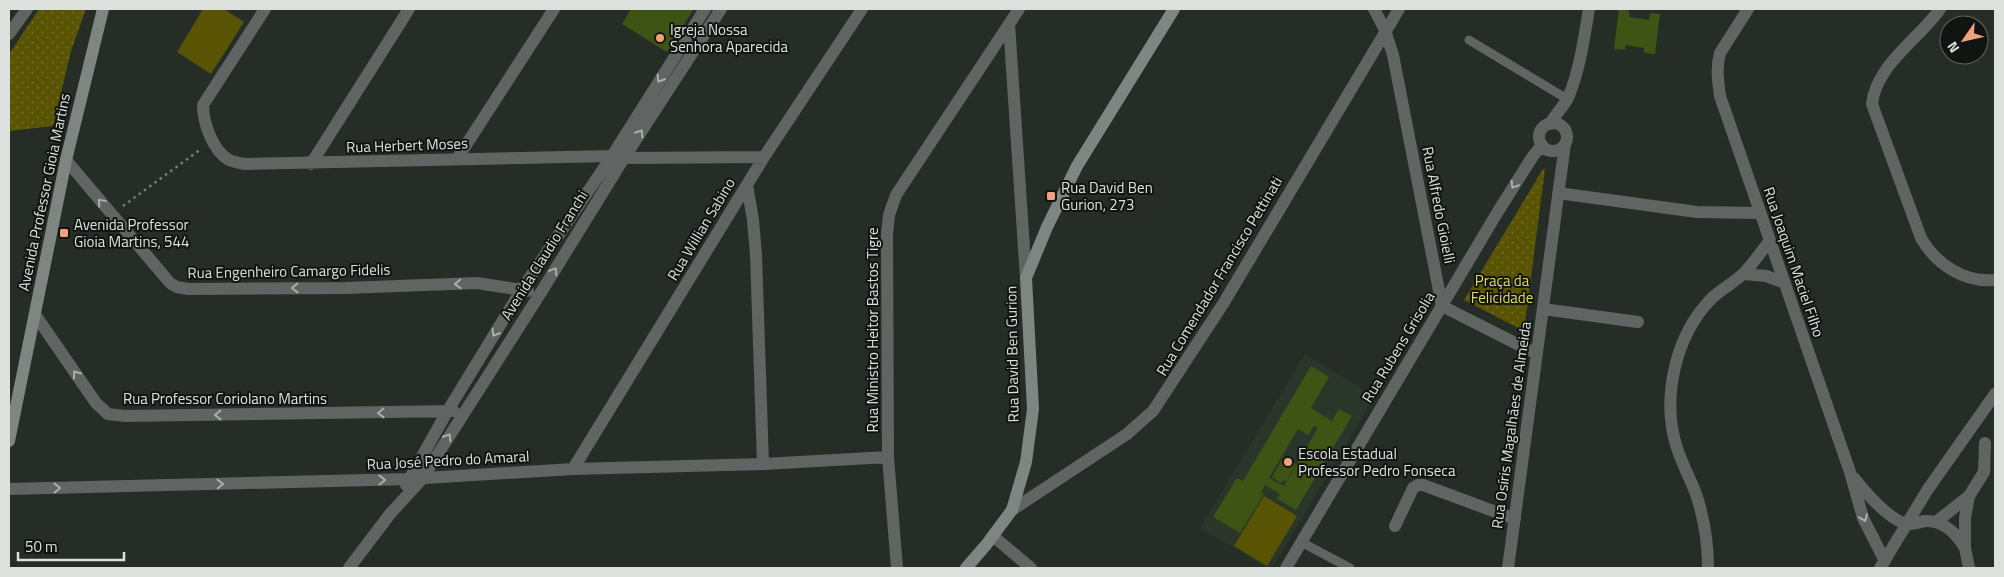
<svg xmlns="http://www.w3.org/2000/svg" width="2004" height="577" font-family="'Titillium Web',sans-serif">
  <defs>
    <pattern id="park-dots" width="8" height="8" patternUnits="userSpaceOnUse" patternTransform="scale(1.25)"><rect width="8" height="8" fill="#585404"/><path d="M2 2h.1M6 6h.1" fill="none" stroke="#706c28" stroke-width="1.8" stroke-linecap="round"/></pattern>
  </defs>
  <rect width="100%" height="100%" fill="#262d27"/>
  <path fill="#2b362b" d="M1305 354 1375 396 1272 568H1267L1200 528Z"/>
  <path fill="#585404" d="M203 9H224L244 22 211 74 177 52Z
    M1264 496 1297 516 1267 566 1234 546Z"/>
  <path fill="url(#park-dots)" d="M39 9H86L71 51 53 126 9 131V54Z
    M1543 169H1545L1524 331 1464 300Z"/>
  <path fill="#3e5414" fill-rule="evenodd" d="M631 9H691L693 10 667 52 622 24Z
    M1619 9 1629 11V17L1649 20 1650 13 1660 14 1655 54 1644 53V48L1625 45V50L1614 49Z
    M1311 366 1329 377 1311 408 1332 421 1339 409 1352 416 1296 510 1277 499 1280 494 1265 485 1261 492 1264 494 1240 533 1213 517 1237 478 1243 481ZM1314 426 1318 428 1284 486 1269 478 1298 429 1308 435Z
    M1288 459 1296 464 1286 482 1283 480 1281 483 1272 477 1282 460 1286 462Z"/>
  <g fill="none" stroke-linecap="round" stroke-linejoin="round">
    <path stroke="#777d78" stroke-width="2.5" stroke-dasharray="2.5 4" stroke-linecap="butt" d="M123 206 201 149"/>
    <path stroke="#606563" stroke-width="9" d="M1469 40 1567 99
      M1301 542 1350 568"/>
    <path stroke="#606563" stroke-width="12" d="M265 9 203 105C203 123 213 151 229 160 234 162 240 163 245 164L612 156 624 158 764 157
      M1374 9 1385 30 1393 55 1442 306 1537 354
      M1748 9 1720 53C1716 67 1718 82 1720 96L1850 472 1863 518 1885 561
      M1940 9C1919 39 1876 65 1872 104L1921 238C1936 264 1964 283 1995 280
      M1009 24 1026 278
      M9 34 27 9
      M1539 137a14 14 0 1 1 28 0a14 14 0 1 1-28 0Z
      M1550 124C1555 115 1563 107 1568 98 1580 70 1584 38 1589 9
      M457 159 554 9
      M66 160 170 283 177 287 188 289 346 288 477 283 528 291
      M311 164 409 9
      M747 185 753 220 756 255 763 464
      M1558 193 1697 212 1760 213
      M1744 274 1766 276 1785 283
      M1543 309 1638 322
      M36 316 96 403 108 414 125 416 454 411
      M573 469 764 157 862 9
      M1854 478C1866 493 1887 518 1906 524 1912 525 1919 522 1925 521 1944 520 1956 533 1965 548
      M406 485 447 412 522 289 612 156 705 9
      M9 489 409 479 573 469 763 464 888 457
      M1012 510 1127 434 1153 411 1223 304 1399 9
      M1936 522 1969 496
      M1395 526 1413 488 1418 485H1423L1515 519
      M993 536 1031 568
      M349 568 390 514 422 479 540 294 624 158 721 9
      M897 568 888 457 887 234 889 215 896 195 1019 9
      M1286 568 1497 213 1533 156 1542 145
      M1508 568 1565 144
      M1708 568C1708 543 1704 518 1696 494 1690 478 1682 464 1677 448 1661 399 1675 336 1711 299 1721 289 1734 283 1744 273 1753 264 1761 251 1770 241
      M1880 568 1928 489 1995 394
      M1969 568 1965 548V518L1969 496 1984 472 1985 443"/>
    <path stroke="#7e8582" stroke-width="12" d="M9 441 66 160 103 9
      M966 568 986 545 1012 510 1026 462 1033 409 1026 278 1047 227 1077 166 1174 9"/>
  </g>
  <defs><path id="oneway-chevron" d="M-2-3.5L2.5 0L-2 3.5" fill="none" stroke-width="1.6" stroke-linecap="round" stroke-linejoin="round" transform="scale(1.25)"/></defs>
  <g stroke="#abafac">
    <use href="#oneway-chevron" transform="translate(660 79) rotate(122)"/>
    <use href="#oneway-chevron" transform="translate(640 133) rotate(-57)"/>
    <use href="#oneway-chevron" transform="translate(1514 185) rotate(122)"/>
    <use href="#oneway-chevron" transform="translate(101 202) rotate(-130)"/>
    <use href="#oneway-chevron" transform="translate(554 271) rotate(-59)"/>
    <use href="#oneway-chevron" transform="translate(458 284) rotate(178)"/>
    <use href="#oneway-chevron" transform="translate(295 288) rotate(179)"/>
    <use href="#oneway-chevron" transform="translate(495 333) rotate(121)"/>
    <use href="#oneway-chevron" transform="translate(76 374) rotate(-125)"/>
    <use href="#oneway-chevron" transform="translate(381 413) rotate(179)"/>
    <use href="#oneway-chevron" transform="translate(218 415) rotate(179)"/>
    <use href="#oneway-chevron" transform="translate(448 437) rotate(-58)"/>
    <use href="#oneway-chevron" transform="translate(382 480) rotate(-1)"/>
    <use href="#oneway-chevron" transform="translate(220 484) rotate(-1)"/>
    <use href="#oneway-chevron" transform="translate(57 488) rotate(-1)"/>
    <use href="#oneway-chevron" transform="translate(1864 518) rotate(68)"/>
  </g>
  <g fill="#f1a17b" stroke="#111411" stroke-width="2">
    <circle cx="660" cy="38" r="5"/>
    <rect x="1046" y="191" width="10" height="10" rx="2.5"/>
    <rect x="59" y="228" width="10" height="10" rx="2.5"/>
    <circle cx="1288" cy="462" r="5"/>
  </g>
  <g text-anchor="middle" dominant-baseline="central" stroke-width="4" stroke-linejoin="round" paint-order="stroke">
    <g font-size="15" fill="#dde1dd" stroke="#111411" text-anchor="start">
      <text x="670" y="29">Igreja Nossa<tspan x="670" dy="17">Senhora Aparecida</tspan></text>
      <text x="1061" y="187">Rua David Ben<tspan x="1061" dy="17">Gurion, 273</tspan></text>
      <text x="74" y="224">Avenida Professor<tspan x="74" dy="17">Gioia Martins, 544</tspan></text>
      <text x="1298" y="453">Escola Estadual<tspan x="1298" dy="17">Professor Pedro Fonseca</tspan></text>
    </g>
    <g font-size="15" fill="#dde1dd" stroke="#111411">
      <text transform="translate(407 145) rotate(-2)">Rua Herbert Moses</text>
      <text transform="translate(44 192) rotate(-78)">Avenida Professor Gioia Martins</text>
      <text transform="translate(1439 205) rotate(79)">Rua Alfredo Gioielli</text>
      <text transform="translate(701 229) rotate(-59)">Rua Willian Sabino</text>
      <text transform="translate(544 255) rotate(-58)">Avenida Claudio Franchi</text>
      <text transform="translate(1794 262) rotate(71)">Rua Joaquim Maciel Filho</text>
      <text transform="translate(289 271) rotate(-1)">Rua Engenheiro Camargo Fidelis</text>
      <text transform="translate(1219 276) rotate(-59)">Rua Comendador Francisco Pettinati</text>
      <text transform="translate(872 330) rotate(-90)">Rua Ministro Heitor Bastos Tigre</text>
      <text transform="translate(1398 347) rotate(-59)">Rua Rubens Grisolia</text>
      <text transform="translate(1012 354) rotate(-91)">Rua David Ben Gurion</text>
      <text x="225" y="398">Rua Professor Coriolano Martins</text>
      <text transform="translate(1511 425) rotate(-82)">Rua Osíris Magalhães de Almeida</text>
      <text transform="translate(448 460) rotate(-3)">Rua José Pedro do Amaral</text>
    </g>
    <g font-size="15" fill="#e0db5f" stroke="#111411">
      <text x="1502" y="280">Praça da<tspan x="1502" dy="17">Felicidade</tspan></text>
    </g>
  </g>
  <rect width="2004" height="577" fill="none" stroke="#dde1dd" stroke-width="20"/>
  <g transform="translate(1964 40) rotate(236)"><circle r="24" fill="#111411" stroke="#636663"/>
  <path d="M0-4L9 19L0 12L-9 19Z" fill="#f1a17b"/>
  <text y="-8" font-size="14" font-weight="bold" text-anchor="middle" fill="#dde1dd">N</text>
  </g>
  <path d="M18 552v8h106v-8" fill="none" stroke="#dde1dd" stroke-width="2.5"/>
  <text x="25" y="552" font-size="15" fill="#dde1dd" stroke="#111411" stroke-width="4" paint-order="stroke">50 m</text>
</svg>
